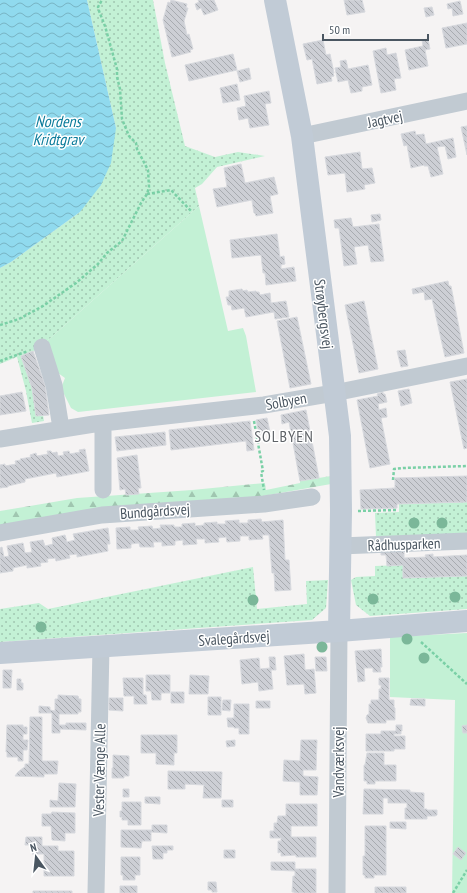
<svg xmlns="http://www.w3.org/2000/svg" width="467" height="893" font-family="'PT Sans Narrow',sans-serif">
  <defs>
    <pattern id="grass-dots" width="8" height="8" patternUnits="userSpaceOnUse"><rect width="8" height="8" fill="#c3f1d5"/><path d="M2 2h.1M6 6h.1" fill="none" stroke="#a0c6b0" stroke-width="1.8" stroke-linecap="round"/></pattern>
    <pattern id="forest-firs" width="22" height="20" patternUnits="userSpaceOnUse"><rect width="22" height="20" fill="#c3f1d5"/><path d="M5 1l3.5 6h-7zM16 11l3.5 6h-7z" fill="#a0c6b0"/></pattern>
    <pattern id="water-waves" width="16" height="10" patternUnits="userSpaceOnUse"><rect width="16" height="10" fill="#90daee"/><path d="M0 5q4-4 8 0t8 0" fill="none" stroke="#78b4c4"/></pattern>
    <pattern id="building-back-hatch" width="6" height="6" patternUnits="userSpaceOnUse"><rect width="6" height="6" fill="#cdcfd5"/><path d="M-1 5l2 2M0 0l6 6M5-1l2 2" fill="none" stroke="#a8abb0"/></pattern>
  </defs>
  <rect width="100%" height="100%" fill="#f5f3f3"/>
  <path fill="url(#grass-dots)" d="M87 0H153L165 63 185 146 215 157 238 152 265 156 217 167 202 184 195 188 199 206 47 341 48 345 21 356 32 388 36 416 43 415 44 421 32 423 26 391 17 357 0 364V268L11 262 80 212 116 128Z
    M467 502V534L376 537 375 513 399 512V504Z
    M403 565V578L467 576V609L370 616 356 605 351 580 356 577 375 576V566Z
    M253 567 257 609 307 604 306 581 328 580 326 608 312 620 0 642V609L39 603 48 609Z"/>
  <path fill="url(#forest-firs)" d="M331 476V484L263 496 0 526V511L30 506 77 498 192 490 265 483 266 490 300 483V481Z"/>
  <path fill="#c3f1d5" d="M199 206 228 331 243 328 246 336 256 392 78 412 71 408 61 388 65 378 58 373 47 341Z
    M467 633V893H452L455 700 390 697V637Z"/>
  <path fill="url(#water-waves)" d="M0 0H87L116 128 111 163 101 185 80 212 11 262 0 268Z"/>
  <path fill="url(#building-back-hatch)" stroke="#d7d9de" d="M171 0 187 4 186 8H188L184 21 187 35 189 34 193 49 190 50 191 52 172 57 163 20 168 2 170 3Z
    M198 0H214L218 10 204 15 201 8 197 10 195 4 199 2Z
    M344 0H362L365 12 347 15Z
    M460 1 463 14 453 16 452 8 448 9 447 4Z
    M432 7 434 15 426 17 424 8Z
    M467 23V44L446 48 442 28Z
    M428 39 430 49 425 50 428 66 409 70 405 50 423 46 422 40Z
    M323 40 326 55 330 54 334 73H333L334 76 331 77 332 81 317 84 312 59 307 60 303 44Z
    M386 48 387 55 396 53 401 78 394 79 396 90 381 93 373 51Z
    M233 54 237 70 189 81 185 65Z
    M346 60 348 69 368 65 372 85 362 87V91L351 93 348 80 338 82 335 68 341 67 340 61Z
    M249 68 251 79 240 82 237 71Z
    M237 84 240 100 223 103 220 88Z
    M269 91 271 103 265 104 269 125 250 128 248 118 239 120 237 108 246 106 244 96Z
    M467 126V155L461 127Z
    M415 131 416 135 424 134 426 144 453 138 456 157 448 159 445 146 437 147 443 174 431 177 428 166H424V165L411 168 407 145 404 146 401 134Z
    M360 152 362 169 372 168 375 183 364 185 365 189 347 192 345 173 328 175 325 157Z
    M241 164 245 183 274 177 278 194 270 196 273 213 256 216 255 213H254L252 201V200L217 207 213 189 227 187 224 168Z
    M380 214 381 220 372 222 371 215Z
    M351 218 353 227 379 224 384 261 371 262 368 245 354 247 357 264 344 266 339 228H335L334 220Z
    M277 234 280 257 284 256 285 264 281 265V269L294 267 296 281 266 285 265 273H263L261 255 232 258 230 240Z
    M448 281 449 286H451L464 353 445 357 432 299 425 300 424 292 413 294 412 289Z
    M242 289 243 291 247 290 248 292 256 291V292H259L260 295 270 293 271 303 286 301 289 317 275 319 274 312 246 317 244 308 232 310 231 305H228L226 297H229V291Z
    M364 301 378 369 359 373 345 305Z
    M297 317 311 384 290 388 277 321Z
    M405 350 408 366 401 367 397 351Z
    M33 351 45 385 49 415 36 416 32 388 21 356Z
    M467 379V448L464 449 450 382Z
    M409 389 412 403 401 406 398 391Z
    M22 392 26 411 0 415V396Z
    M383 392V394H385L387 402 378 404 379 410 386 408 387 417 381 418 390 464 370 468 357 400 378 396 377 394Z
    M306 410 319 478 300 481 289 422 282 424 281 415Z
    M267 418 270 432 259 434 256 420Z
    M250 421 254 450 247 451 246 441 171 450 169 430Z
    M165 432 166 445 117 451 115 437Z
    M85 449 89 471 57 477 56 473 25 479V482L8 486V487L0 488V465L5 464V466L16 464 15 461 21 460 20 459 31 457 30 455 36 453 37 456 48 454 47 451H51L52 453 57 452 58 456 64 455 63 452 69 451 70 454 80 452 79 450Z
    M137 455 141 488H138L139 494 126 495 125 489 120 490 117 458Z
    M467 476V502L397 504V508L361 509 360 490 395 488V478Z
    M261 519 262 522 283 520 285 560H289L291 590 275 591 274 573H272L269 535H262L263 539 249 540V536H240V541L227 542 226 537 218 538 219 542 205 543V539H196L197 544 183 545V540L175 541V545L162 546V542H153L154 547H140L139 543 131 544V548L117 549 116 528 130 527V530H139L138 527 152 526 153 529 161 528 160 525H174V527H182V524L195 523V526L204 525V523L217 522V524H226L225 521 239 520V523H248V520Z
    M108 528 110 544H107L108 551 77 557V554L69 555 70 558 56 561 55 558 47 559 48 562 40 563 41 566 27 568V565L13 568V571L0 573V548L2 547 4 557 9 556 7 546 23 543 25 553 32 552 30 542 43 540 45 546 53 544 52 538 65 535 67 542 75 540 73 534Z
    M404 548V558L426 557 425 555 433 554V557L467 555V576L403 578V565L387 566 386 555H381V549Z
    M381 649 382 667H380L381 672H373V668H364L365 681 358 682 355 651Z
    M304 654 305 670 314 669 316 693 305 694 304 684 287 685 284 656Z
    M269 657H275L276 670H271L273 689 259 691 258 682 242 684 240 660 259 658 260 669 270 668Z
    M315 657H326L327 671H316Z
    M3 670H12L11 688H3Z
    M146 675H170V693H161V700H152L151 691H146Z
    M190 675 209 676 208 694H189Z
    M123 678H143V695H146L147 704H134V696H124Z
    M379 678H389V700H394V707L395 708V720H386V723H368L366 718 367 715 369 714V704H371V700H379V689H381V685H379Z
    M17 679H21V683H23V690H17Z
    M171 692H184V703H171Z
    M58 695 78 696 79 699H81V712H78V714H59V725H66V723H86V730L60 729V733H52V713H39V706L50 707V710L55 711V699H58Z
    M208 697H221V715H208Z
    M109 698H123V711L109 710Z
    M411 699H425V706L410 705Z
    M223 700H231L230 711 222 710Z
    M256 701H270V708H256Z
    M234 704H249V734H239V728H234V727H228L227 718H234Z
    M30 717H42V761H58L57 774H44V777L15 776 18 772 23 768 25 767V764H29Z
    M7 725H23V727H27V734H23V740H28L27 750H23V761H18V757H7V752H6Z
    M396 725H402V731H401V734H394V736H405V749H394V751H366V734H381V731H396Z
    M467 725V733H463L462 726Z
    M141 735H177V753H174V765L156 764V753H141Z
    M235 740V746L227 747 226 741Z
    M301 740H317L316 770H303V776L318 777 317 795H300V782L283 781 284 760 300 761Z
    M367 753H384V765H396V781H375V784H367V781H364V765H365Z
    M113 755 129 756V776H124V778H112V768H113Z
    M168 771 222 772 221 798H203L204 785 185 784V789H168Z
    M59 783 76 784 75 807H50V800L58 801Z
    M123 789H129V797H123Z
    M364 789 410 790V792L424 793V809H427V810H437V815L435 816H427V819H405V808H407V803H388V798H383V814H363Z
    M145 797H160V804L145 803Z
    M222 800H233V807H222Z
    M122 802H141V825H128V820H122V817H120V811H122Z
    M286 804H317V826H291V837H316V857H296V855L281 856V852L278 853V841H281V838H270V831H274V823H277L278 816H286Z
    M52 812 75 813V833H65V841L52 840 51 826H42V814H51Z
    M390 822H406V829L390 828Z
    M152 825H167V833L151 832V841H142L141 848 121 847V830H152Z
    M365 826H386V875H374V878H365V875H363V856H365Z
    M26 837H42V846H58V851H74V876H44V854H32V845H25Z
    M152 846H173V850H167V853H163V859H153Z
    M458 847 466 853 461 860 453 854Z
    M224 850H235V858H224Z
    M121 857H140V875H135V880H123V875H121Z
    M271 862H295V869H316V893H294V892H292L293 876H295V871L271 870Z
    M208 882H216L217 892H212V890H208Z
    M120 886H137V893H120Z
    M375 887H406V893H375Z
    M33 891H72V893H33Z"/>
  <g fill="none" stroke-linecap="round" stroke-linejoin="round">
    <path stroke="#7ad0a6" stroke-width="2.5" stroke-dasharray="3 2" stroke-linecap="butt" d="M147 194 171 190 192 212
      M0 325 19 319 43 306 76 283 98 264 107 253 122 241 141 203 147 194 149 187 148 170 137 149 136 143 129 136 122 119 120 89 117 77V69L105 26 99 11 98 7 102 0
      M0 361 28 351
      M254 421 263 471 261 472 264 490
      M393 480 394 469 403 468 467 466
      M358 511 397 510
      M421 642 467 684
      M453 893 467 870"/>
    <path stroke="#c1cad2" stroke-width="17" d="M302 136 467 101
      M42 347 54 385 61 428
      M0 439 94 424 264 405 334 393 467 366
      M103 490V423
      M0 533 102 515 264 504 312 497
      M340 546 467 541
      M96 893 101 646
      M337 893 339 631"/>
    <path stroke="#c1cbd6" stroke-width="22" d="M275 0 302 136 340 436 341 511 339 631
      M0 653 339 631 467 621"/>
  </g>
  <g fill="#7bb799">
    <circle cx="414" cy="523" r="5.5"/>
    <circle cx="442" cy="523" r="5.5"/>
    <circle cx="455" cy="597" r="5.5"/>
    <circle cx="373" cy="599" r="5.5"/>
    <circle cx="253" cy="600" r="5.5"/>
    <circle cx="41" cy="627" r="5.5"/>
    <circle cx="407" cy="639" r="5.5"/>
    <circle cx="322" cy="647" r="5.5"/>
    <circle cx="424" cy="658" r="5.5"/>
  </g>
  <g text-anchor="middle" dominant-baseline="central" stroke-width="3" stroke-linejoin="round" paint-order="stroke">
    <g font-size="15" fill="#4a5661" stroke="#fff">
      <text transform="translate(385 119) rotate(-12)">Jagtvej</text>
      <text transform="translate(324 314) rotate(83)">Strøybergsvej</text>
      <text transform="translate(286 401) rotate(-10)">Solbyen</text>
      <text transform="translate(155 511) rotate(-4)">Bundgårdsvej</text>
      <text transform="translate(404 544) rotate(-2)">Rådhusparken</text>
      <text transform="translate(234 638) rotate(-4)">Svalegårdsvej</text>
      <text transform="translate(338 762) rotate(-90)">Vandværksvej</text>
      <text transform="translate(99 770) rotate(-89)">Vester Vænge Alle</text>
    </g>
    <g font-size="16" font-style="italic" fill="#0c7c9b" stroke="#fff">
      <text x="58" y="121">Nordens<tspan x="58" dy="18">Kridtgrav</tspan></text>
    </g>
    <g font-size="16" letter-spacing="1" fill="#5f6368" stroke="#fff">
      <text x="284" y="436">SOLBYEN</text>
    </g>
  </g>
  <g transform="translate(36 857) rotate(345)" stroke="#ffffff" stroke-width="3" paint-order="stroke">
  <path d="M0-3L7 15L0 10L-7 15Z" fill="#4a5661"/>
  <text y="-6" font-size="11" font-weight="bold" text-anchor="middle" fill="#4a5661">N</text>
  </g>
  <path d="M323 34v6h105v-6" fill="none" stroke="#4a5661" stroke-width="2"/>
  <text x="329" y="34" font-size="12" fill="#4a5661" stroke="#ffffff" stroke-width="3" paint-order="stroke">50 m</text>
</svg>
